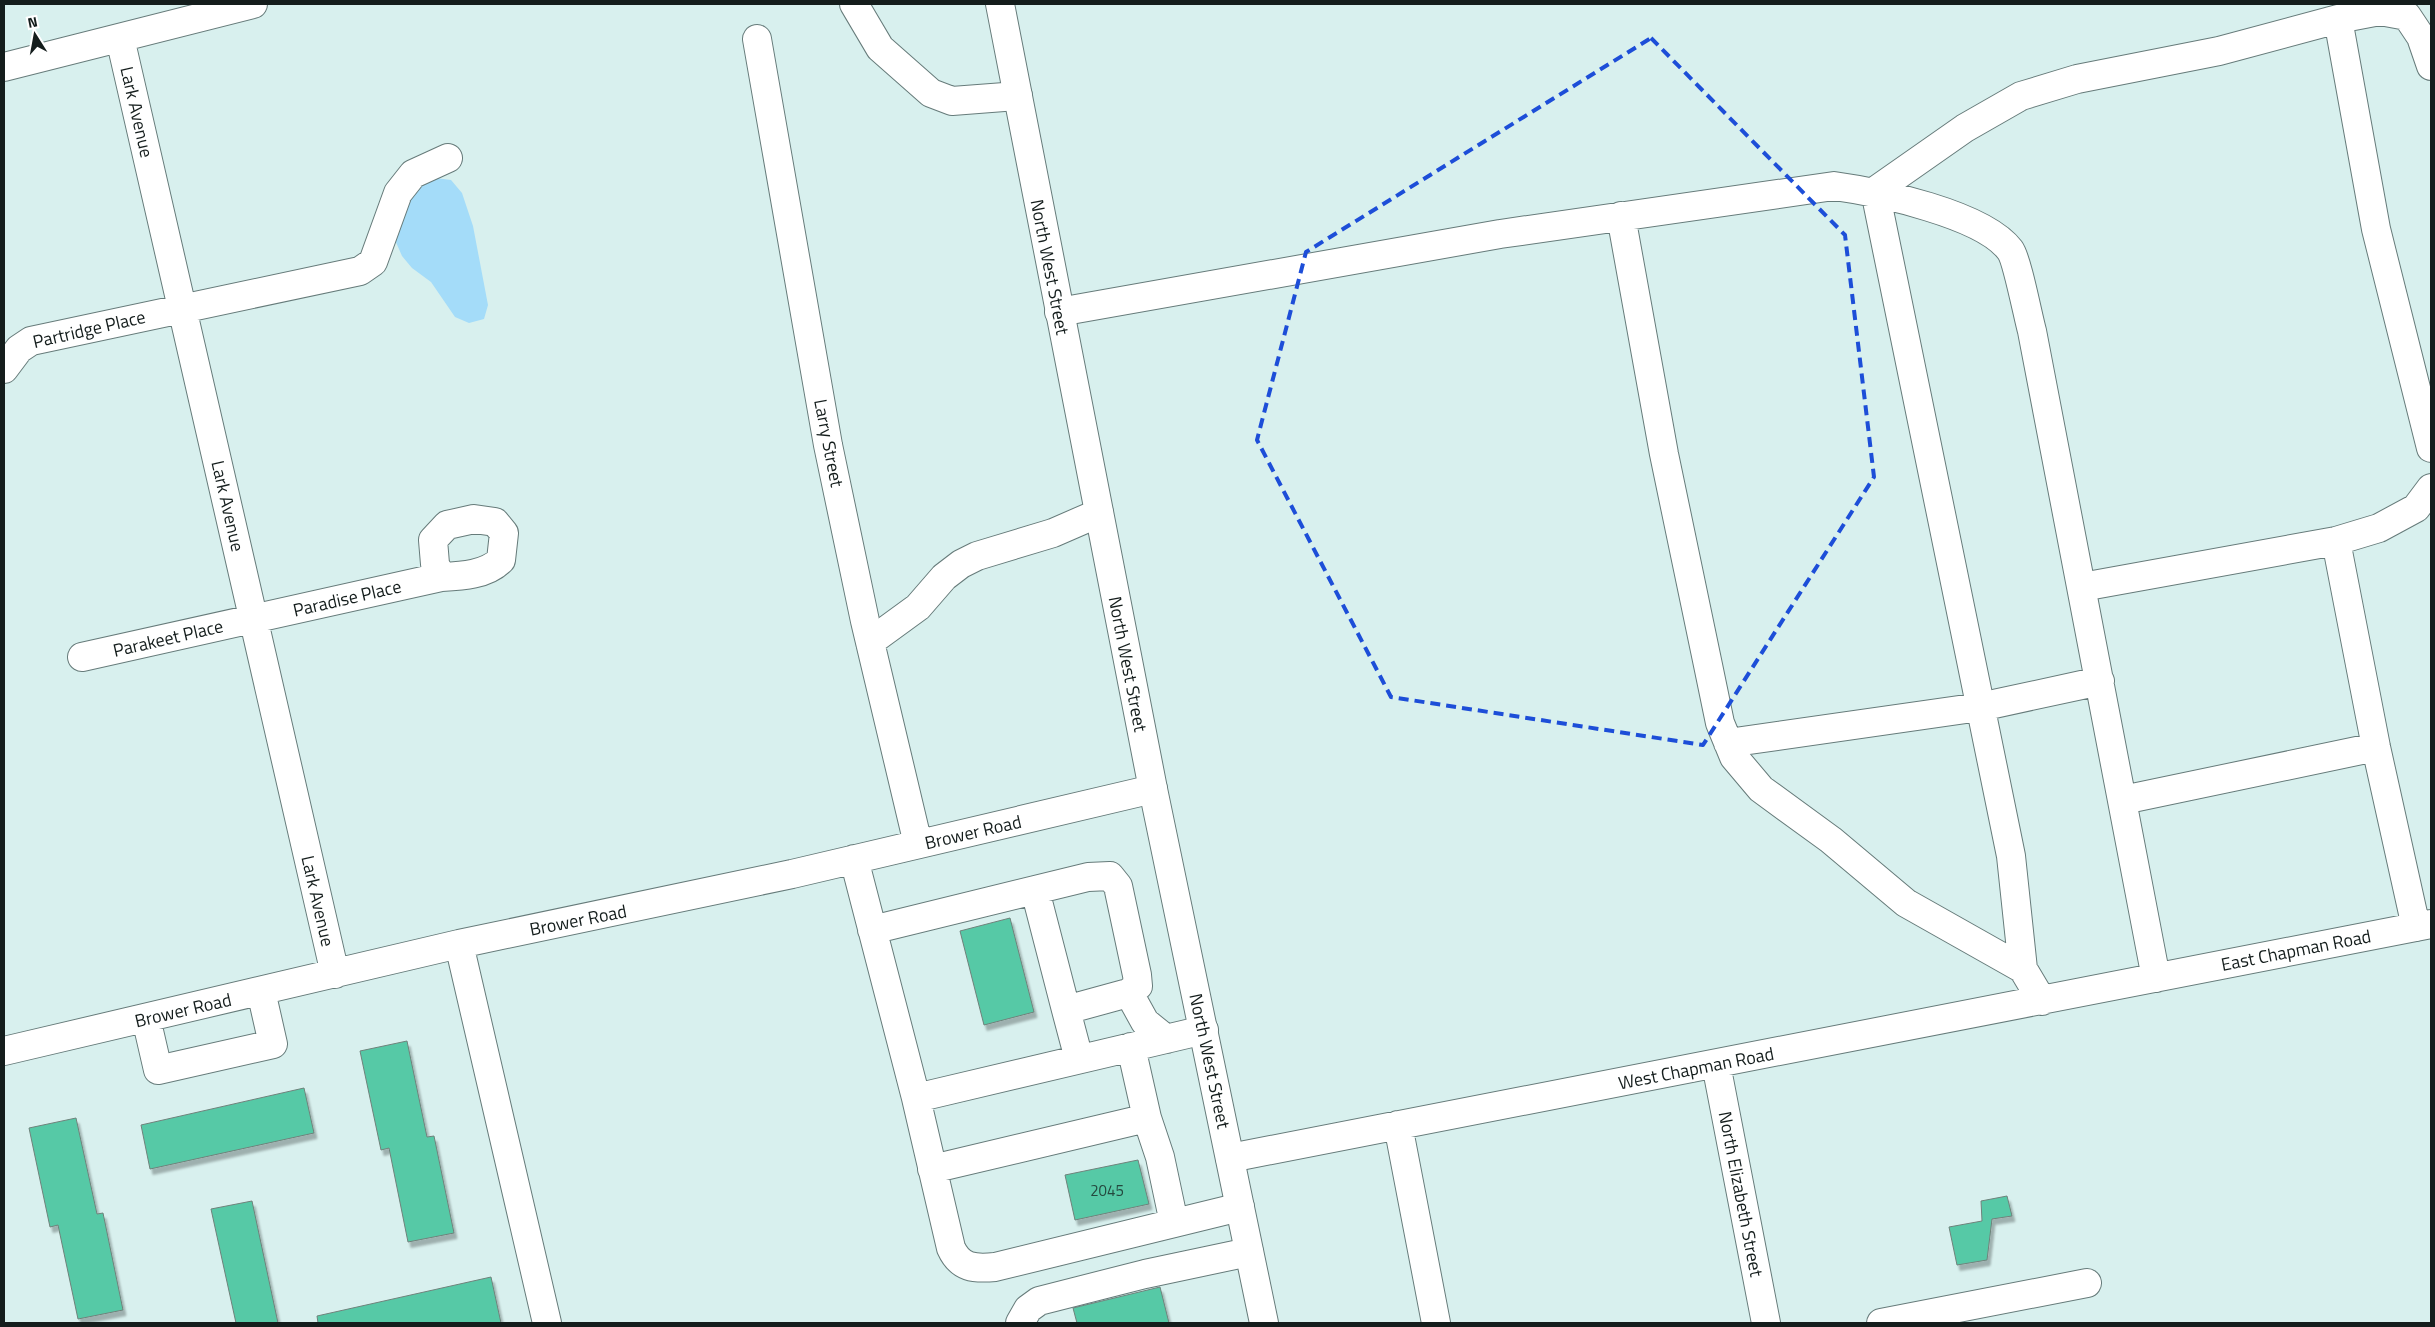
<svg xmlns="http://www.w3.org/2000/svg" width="2435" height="1327" font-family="'Titillium Web',sans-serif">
  <defs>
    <filter id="shadow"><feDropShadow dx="3" dy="5.5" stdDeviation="1" flood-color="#0004"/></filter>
  </defs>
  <rect width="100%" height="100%" fill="#d8f0ee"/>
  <path fill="#a4dcf9" d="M427 177 451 180 462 193 473 226 488 305 484 319 469 323 455 317 431 282 412 268 402 256 395 240 394 218Z"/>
  <path fill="#56c9a6" stroke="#6f827b" filter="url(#shadow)" d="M1010 918 1034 1012 984 1025 960 931Z
    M407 1041 427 1137 434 1136 454 1233 408 1242 389 1148 381 1150 360 1051Z
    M304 1088 314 1133 150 1169 141 1125Z
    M76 1118 97 1214 103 1213 123 1310 78 1319 58 1225 50 1227 29 1128Z
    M1138 1160 1149 1204 1075 1220 1065 1175Z
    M2007 1196 2012 1216 1992 1219 1987 1260 1957 1265 1949 1227 1982 1221 1981 1201Z
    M252 1201 278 1323H236L211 1209Z
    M491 1277 501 1323H318L317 1316Z
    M1160 1287 1169 1323H1077L1073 1308Z"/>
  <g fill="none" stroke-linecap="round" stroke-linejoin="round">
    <defs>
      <path id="minor" d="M854 4 880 48 931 93 952 101 1018 96
        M2338 19 2376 229 2431 448
        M120 38 335 974
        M757 39 828 445 865 621 918 844
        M4 67 253 4
        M1621 216 1664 454 1708 665 1720 723 1734 757 1761 789 1831 840 1906 903 2023 969
        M1059 312 1500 234 1834 186C1878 192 1983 214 2010 250 2017 259 2028 317 2032 331L2156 978
        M4 369 19 349 31 341 360 271 373 262 398 193 413 174 448 158
        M474 519 495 522 504 533 501 560C486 575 462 576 441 577L435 564 433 540 447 525Z
        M2336 541 2376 747 2416 927
        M2082 587 2336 541 2379 528 2416 508 2431 488
        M870 642 918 607 944 577 961 564 977 556 1053 533 1099 513
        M82 657 441 577
        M1728 743 1980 707 2100 681
        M2123 800 2376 747
        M854 859 916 1098 1204 1030
        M1035 890 1066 1010
        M872 930 1088 877 1110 876 1118 886 1137 975 1138 986 1128 993 1066 1010 1079 1059
        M459 944 547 1323
        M1129 993 1145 1022 1166 1039
        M2042 1001 2023 969 2011 856 1875 191 1965 128 2021 96 2077 79 2219 51 2338 19 2380 11 2407 16 2421 37 2431 66
        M146 1018 158 1070 273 1044 261 991
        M4 1051 459 944 792 874 1153 789
        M1716 1064 1766 1323
        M916 1098 951 1248C960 1268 974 1269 995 1267L1240 1207
        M1147 1118 1160 1157 1174 1223
        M1398 1125 1436 1323
        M1230 1158 2431 924
        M932 1169 1147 1118 1131 1047
        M1020 1323 1028 1309 1039 1301 1145 1274 1249 1252
        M1881 1323 2087 1283"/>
      <path id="major" d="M1000 4 1153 789 1264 1323"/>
    </defs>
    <use href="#minor" stroke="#667b7a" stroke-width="30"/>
    <use href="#major" stroke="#667b7a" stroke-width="30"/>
    <use href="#minor" stroke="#fff" stroke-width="28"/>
    <use href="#major" stroke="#fff" stroke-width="28"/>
  </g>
  <path fill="none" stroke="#1d4ed8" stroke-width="4" stroke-dasharray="10 6" stroke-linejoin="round" d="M1651 38 1845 235 1874 477 1703 745 1391 697 1257 440 1306 252Z"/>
  <g text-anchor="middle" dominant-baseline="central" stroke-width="4.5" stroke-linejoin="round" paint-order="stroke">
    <g font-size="15" fill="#24483e">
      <text x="1107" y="1190">2045</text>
    </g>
    <g font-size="18" fill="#141d1c" stroke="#fff">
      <text transform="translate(137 112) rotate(77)">Lark Avenue</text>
      <text transform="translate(1050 267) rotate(79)">North West Street</text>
      <text transform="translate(89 329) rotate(-13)">Partridge Place</text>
      <text transform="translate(829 443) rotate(79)">Larry Street</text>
      <text transform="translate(228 506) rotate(77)">Lark Avenue</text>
      <text transform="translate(347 598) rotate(-13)">Paradise Place</text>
      <text transform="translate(168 638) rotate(-13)">Parakeet Place</text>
      <text transform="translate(1128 664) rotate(79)">North West Street</text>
      <text transform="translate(973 832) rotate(-13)">Brower Road</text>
      <text transform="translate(318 901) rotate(77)">Lark Avenue</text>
      <text transform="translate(578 920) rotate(-11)">Brower Road</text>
      <text transform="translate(2296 950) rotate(-11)">East Chapman Road</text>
      <text transform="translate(183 1010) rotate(-13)">Brower Road</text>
      <text transform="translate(1210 1061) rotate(78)">North West Street</text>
      <text transform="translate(1696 1068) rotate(-11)">West Chapman Road</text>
      <text transform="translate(1741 1194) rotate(79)">North Elizabeth Street</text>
    </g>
  </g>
  <rect width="2435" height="1327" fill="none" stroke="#141d1c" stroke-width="10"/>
  <g transform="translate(35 35) rotate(349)" stroke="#ffffff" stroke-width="4" paint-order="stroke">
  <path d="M0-4L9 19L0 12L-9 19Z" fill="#141d1c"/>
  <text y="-8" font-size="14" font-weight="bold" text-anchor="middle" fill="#141d1c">N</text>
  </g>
</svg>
